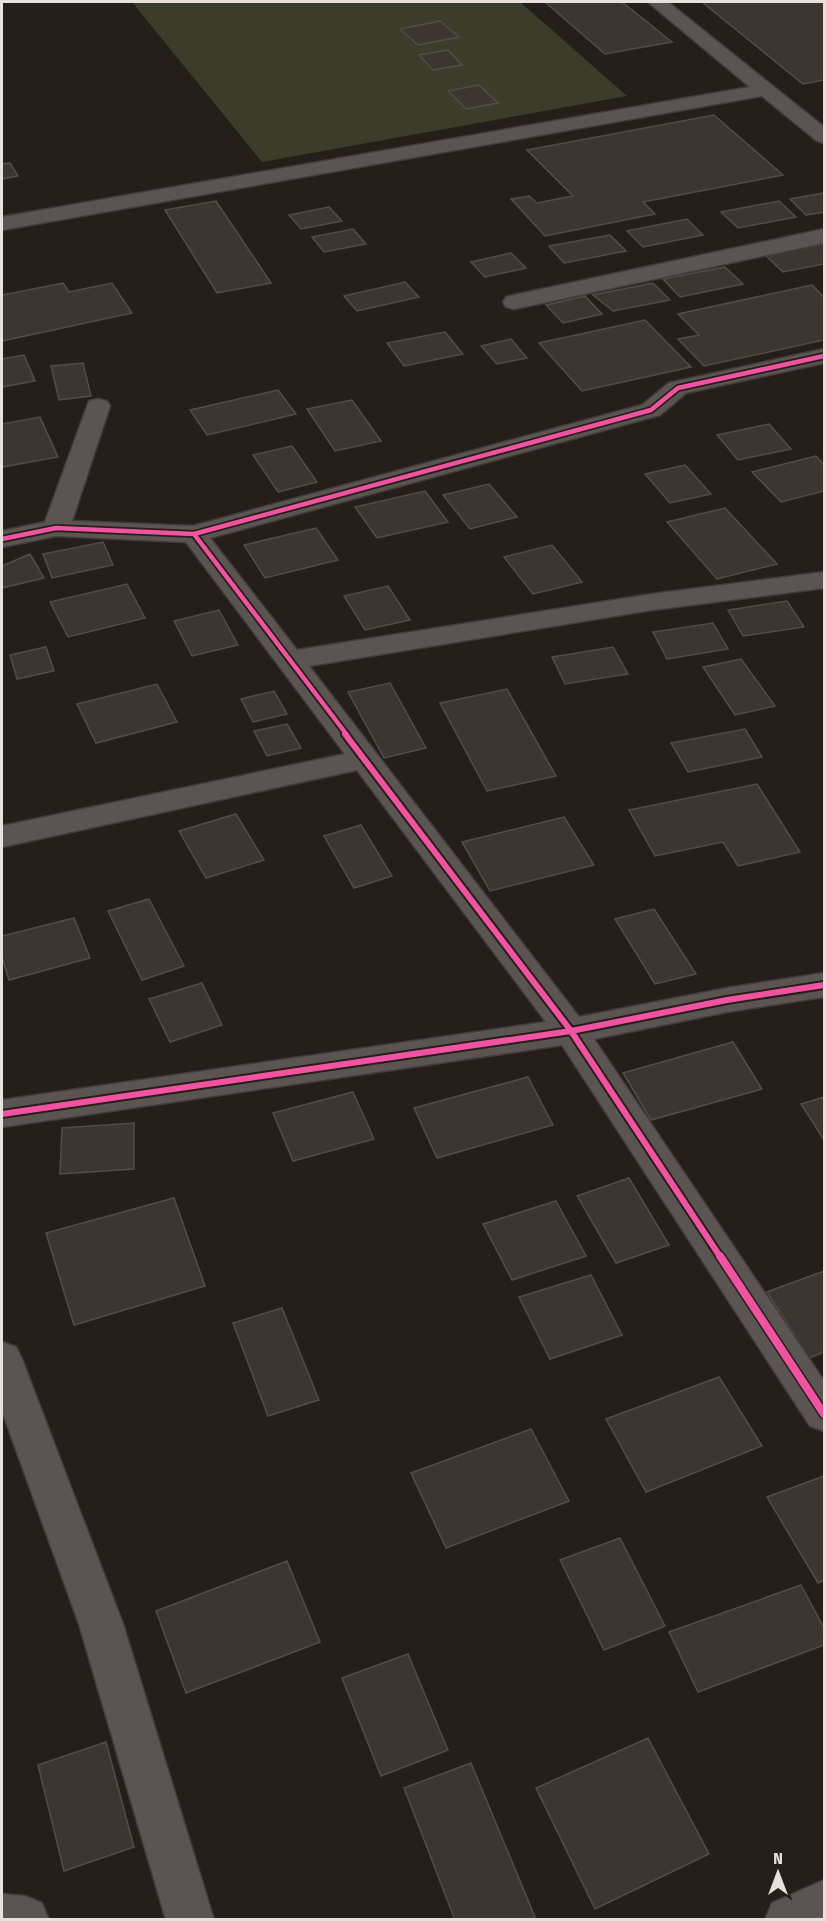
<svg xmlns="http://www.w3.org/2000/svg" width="826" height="1921" font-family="'Fira Sans Condensed',sans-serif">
  <rect width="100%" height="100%" fill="#251f1b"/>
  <path fill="#3b3d29" d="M132 2H520L627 96 262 162Z"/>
  <path fill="#3c3633" stroke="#534d4a" stroke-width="1.5" d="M545 2H622L672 42 605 54Z
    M702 2H824V80L803 84Z
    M440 21 459 37 418 45 400 29Z
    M448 50 462 65 433 70 419 55Z
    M479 85 498 103 466 109 448 91Z
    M714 115 783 175 643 202 655 214 545 236 511 199 529 196 537 203 573 196 527 150Z
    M10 163 18 176 2 179V164Z
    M824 193V212L806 215 790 199Z
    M216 201 271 283 217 293 165 210Z
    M779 201 796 217 738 228 721 212Z
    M329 207 342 221 301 229 289 215Z
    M687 219 703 235 643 247 627 231Z
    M353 229 366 244 324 252 312 237Z
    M610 235 626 251 564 263 549 246Z
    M824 244V264L783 272 765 255Z
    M511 253 526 268 485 277 471 262Z
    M725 267 743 284 680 297 663 279Z
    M405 282 419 297 357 311 344 296Z
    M63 283 69 292 112 283 132 313 2 341V295Z
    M653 283 670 300 613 311 593 295Z
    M812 285 824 297V340L704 366 678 339 699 335 678 314Z
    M585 296 602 314 563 323 546 305Z
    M645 320 691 367 582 391 539 343Z
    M445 332 463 354 404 366 387 343Z
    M511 339 527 358 497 364 481 346Z
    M24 355 35 381 2 387V359Z
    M83 363 91 396 59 400 51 366Z
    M278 390 296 414 207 435 190 410Z
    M352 400 381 441 335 451 307 409Z
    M40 417 58 457 2 467V424Z
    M769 424 791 449 738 460 717 435Z
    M292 446 317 482 278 492 253 455Z
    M816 456 824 465V491L781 502 752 472Z
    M685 465 711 494 670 503 645 474Z
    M489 484 517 517 470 529 443 495Z
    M425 491 448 522 377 538 355 507Z
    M725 508 777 564 717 579 667 522Z
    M316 528 338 560 265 578 244 545Z
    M103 542 113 565 52 578 43 554Z
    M552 545 582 582 533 594 504 557Z
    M30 554 44 578 2 588V566Z
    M127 584 145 618 68 637 50 602Z
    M388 586 410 620 365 630 344 596Z
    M787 601 804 627 743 636 728 610Z
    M219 610 238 645 192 656 174 621Z
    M713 623 728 649 667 659 653 632Z
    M46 647 54 671 17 679 10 655Z
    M613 647 628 674 565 684 552 657Z
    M741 659 775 706 735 715 703 667Z
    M390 683 426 748 384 758 348 692Z
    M157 684 177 722 96 743 77 704Z
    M507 689 556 776 487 791 440 703Z
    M274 691 287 714 253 722 241 699Z
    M287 724 301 748 267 756 254 731Z
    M745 729 762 757 688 772 671 743Z
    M757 784 800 852 738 866 723 842 655 856 629 810Z
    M236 814 264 860 206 878 179 831Z
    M564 817 594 865 490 891 462 842Z
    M361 825 392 876 354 888 324 836Z
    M149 899 184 966 142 980 108 911Z
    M654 909 696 974 655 984 615 919Z
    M74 918 90 958 9 980 2 957V936Z
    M202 983 222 1025 170 1042 149 999Z
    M733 1042 762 1089 651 1120 623 1073Z
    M528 1077 553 1125 437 1158 414 1108Z
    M353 1092 374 1139 293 1161 273 1113Z
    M824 1097V1140L801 1104Z
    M134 1123V1169L60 1174 62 1128Z
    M629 1178 669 1245 616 1263 577 1196Z
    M174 1198 205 1286 74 1325 46 1233Z
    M556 1201 586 1256 512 1280 483 1224Z
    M824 1271V1352L809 1358 767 1292Z
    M591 1275 622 1335 550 1359 519 1297Z
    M282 1308 319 1400 268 1416 233 1323Z
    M719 1377 762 1446 646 1492 606 1419Z
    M531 1429 569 1501 446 1548 411 1473Z
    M824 1476V1580L818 1583 767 1497Z
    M620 1538 665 1626 604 1650 560 1560Z
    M287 1561 320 1642 186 1693 156 1611Z
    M801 1585 824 1628V1645L698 1692 669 1632Z
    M408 1654 448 1750 381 1776 342 1678Z
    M648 1738 709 1854 595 1909 536 1788Z
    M106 1742 134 1847 64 1871 38 1765Z
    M471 1763 535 1917 529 1920H455L404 1788Z"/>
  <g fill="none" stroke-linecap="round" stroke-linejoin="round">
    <defs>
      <path id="minor" d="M824 229V243L514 309 506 307 503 302 506 297 514 295Z
        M824 349V363L686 393 660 415 210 538 297 650 652 594 824 572V588L652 610 309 666 579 1017 727 988 824 973V997L727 1012 594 1039 824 1381V1431L810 1426 562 1045 2 1127V1100L546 1022 357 770 2 847V826L345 754 186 542 56 536 2 547V531L45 522 89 401 98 399 107 401 110 406 72 521 193 526 642 405 669 383Z
        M2 1342 16 1347 22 1359 123 1624 214 1920H166L79 1624 2 1411Z
        M824 1880V1920H765L772 1903Z
        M2 1894 25 1896 42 1903 49 1920H2Z"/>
      <path id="tertiary" d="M648 2H668L824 127V143L817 141 762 96 2 230V217L750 87Z"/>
    </defs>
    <use href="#minor" stroke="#423c3a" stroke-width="3"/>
    <use href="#tertiary" stroke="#423c3a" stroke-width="3"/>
    <use href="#minor" fill="#5a5552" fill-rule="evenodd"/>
    <use href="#tertiary" fill="#5a5552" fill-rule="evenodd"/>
    <defs>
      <path id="cycleway-far2" d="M194 534 347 735
        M2 539 56 528 194 534 651 410 678 388 824 356"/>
      <path id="cycleway-far1" d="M345 734 571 1031 721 1258
        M2 1114 571 1031 727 1000 824 985"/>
      <path id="cycleway" d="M720 1256 824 1414"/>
    </defs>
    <use href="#cycleway-far2" stroke="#291e17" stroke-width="8"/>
    <use href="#cycleway-far1" stroke="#291e17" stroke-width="10"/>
    <use href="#cycleway" stroke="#291e17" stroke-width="11"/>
    <use href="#cycleway-far2" stroke="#f153a3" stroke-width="4.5"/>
    <use href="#cycleway-far1" stroke="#f153a3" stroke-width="6"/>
    <use href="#cycleway" stroke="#f153a3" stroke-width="8"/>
  </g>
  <rect width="826" height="1921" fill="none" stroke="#e8e0dc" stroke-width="6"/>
  <g transform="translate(778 1873)" stroke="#291e17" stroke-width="4.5" paint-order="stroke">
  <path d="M0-4.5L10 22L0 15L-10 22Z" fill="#e8e0dc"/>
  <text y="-9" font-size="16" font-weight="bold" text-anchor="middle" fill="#e8e0dc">N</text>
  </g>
</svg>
